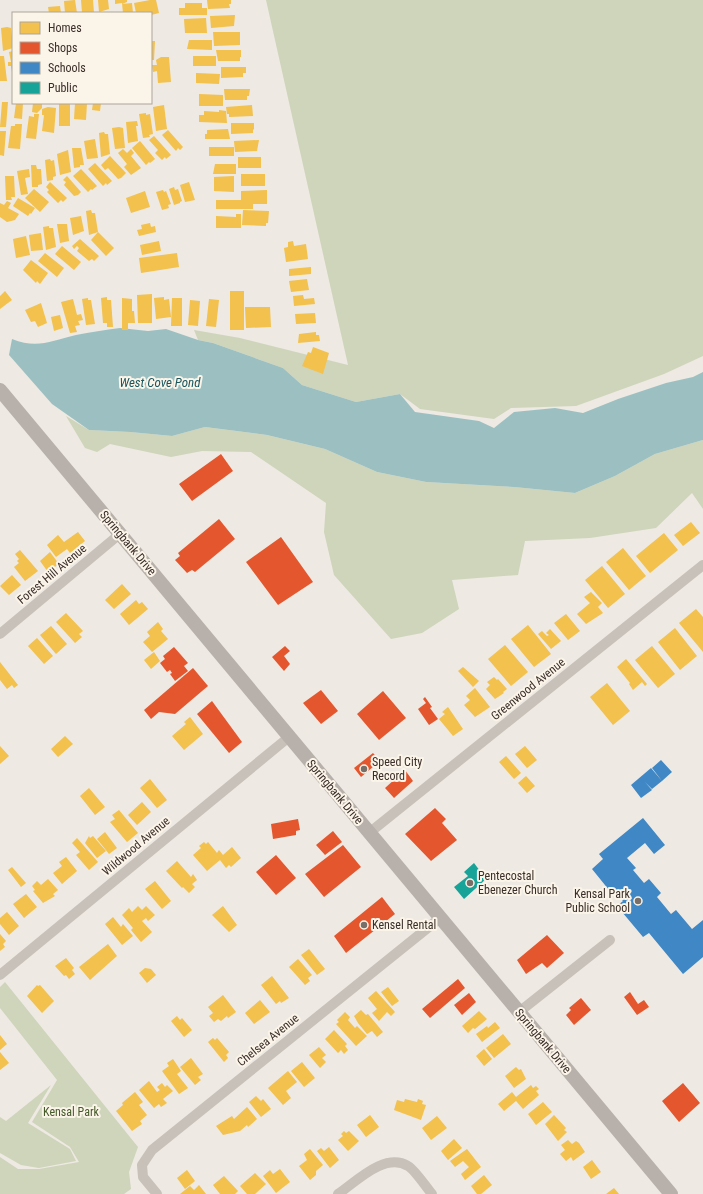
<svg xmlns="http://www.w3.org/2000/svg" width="703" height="1194" font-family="'Roboto Condensed',sans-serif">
  <rect width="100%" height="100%" fill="#eee9e2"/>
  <path fill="#ced5bb" d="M266 0H703V356L664 374 576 406 511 408 494 419 420 409 400 394 356 402 302 385 283 368 213 343 198 340 194 330 240 338 348 365Z
    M66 416 89 430 130 432 172 436 205 427 267 435 325 449 377 472 426 482 514 487 575 493 615 476 655 454 703 440V509L692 493 656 528 590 538 525 541 518 575 452 580 459 609 422 633 391 639 334 575 324 532 326 503 251 452 202 451 171 457 110 444 97 452 85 448Z
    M5 982 138 1147 129 1172 131 1189 124 1194H0V1157L18 1169H39L79 1162 70 1147 32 1122 57 1080 0 1008V987Z
    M51 1085 28 1123 70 1149 76 1161 39 1168 21 1165 0 1153V1117L6 1121Z"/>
  <path fill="#9cc0c1" d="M120 328 148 331 166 329 198 340 213 343 283 368 302 385 356 402 400 394 415 412 479 421 494 428 514 412 555 408 583 413 618 399 666 383 693 377 703 372V440L655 454 615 476 575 493 514 487 426 482 377 472 325 449 267 435 205 427 172 436 130 432 89 430 52 404 9 355 12 339C37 349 51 341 76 335 90 332 105 330 120 328Z"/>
  <path fill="#f2c14e" d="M75 0 77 13H65L64 1Z
    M81 0H93L94 13H82Z
    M98 0H108L109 9 99 12Z
    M115 0H127V2L122 4 132 3 133 13H123L122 3 115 4Z
    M150 0H156L159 13 151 15V13H136L134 3Z
    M207 0H231V4H229L230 8 208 9Z
    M185 3H202V8H207V15H179V8H185Z
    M60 6 61 13H49L48 7Z
    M235 15 234 26 211 28 210 16Z
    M206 18 207 33H185L184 19Z
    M7 27 11 28 13 48 3 51 1 28Z
    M213 32H240V45L214 46Z
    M189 40H212V50L187 49Z
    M151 41H155L154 60H151Z
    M216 50H241V57H240V61H218Z
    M13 51V72H12L11 66H8V62H11L9 52Z
    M0 56H4L7 81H0Z
    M193 56H216V66H193Z
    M161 57H169L171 82 158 83 157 71 153 72 152 65H157L156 60Z
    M221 67H246V73H243V77L221 78Z
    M196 73 220 74 219 84 196 83Z
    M224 89H250L249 96H247V100H225Z
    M199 94 223 95V106H199Z
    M2 102H8L6 127H0Z
    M16 103H23L22 119 14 118Z
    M33 103H42V108L37 113 32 112Z
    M59 103H70V126H59Z
    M75 103H87L86 120 74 119Z
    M93 103H101L100 111 92 110Z
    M164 105 167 129 156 131 153 107Z
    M252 105 253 116 229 117V114H227L226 107Z
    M48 107 56 108 54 133 42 131 44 115H42V109Z
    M219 110 226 111 227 123 199 122V115H204V111L219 112Z
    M146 113V115L150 114 153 134 149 135 150 137 143 138 139 114Z
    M34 114H39L36 139 26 138 29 116 34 117Z
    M137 121 138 126H136L138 141 128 143 126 122Z
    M231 123H254V129L253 130V133L231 134Z
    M15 124H22L20 149 8 148 11 126H15Z
    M119 127 123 128 125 148 115 149 112 128Z
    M228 129 230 139H205V134H207V130Z
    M168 130 183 147 180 150 178 148 176 151 162 135Z
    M0 131H6L4 156 0 155Z
    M104 132 105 134H108L110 154 101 157 99 133Z
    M154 136 171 155 166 159 165 157 162 160 155 153 158 150 149 140Z
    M95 139 98 158 87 159 84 141Z
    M259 140 257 151 235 152 234 141Z
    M140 141 155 159 150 163 149 162 146 165 132 148Z
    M209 147H234V156H209Z
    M72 148H81L84 165H80V167L74 168Z
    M123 149 127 153 131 149 134 153 131 156 141 168 131 175 124 167 127 164 118 153Z
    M68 150 71 172 60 175 57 154Z
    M110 156 126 173 121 178 118 179 108 168 105 170 101 165Z
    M238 157H261V168H238Z
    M50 159 51 161 54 160 56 176 53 177V180L47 181 45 160Z
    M95 163 112 181 107 185 106 183 103 186 88 169Z
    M215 164H236V174H213Z
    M31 165H36L37 169H41L42 184 38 185V187H32Z
    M29 169 30 177 25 178 28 194 21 195 17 171Z
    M81 169 97 186 92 190 91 189 88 192 73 176Z
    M241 174H265V186H241Z
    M5 176H14L15 197H11L12 200H6Z
    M67 176 81 192 78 195 74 196 64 185 66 182 63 180Z
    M234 176V192L214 191V177Z
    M50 182 67 198 63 202 61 200 58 203 47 192 49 190 46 187Z
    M189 182 195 200 185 202 180 185Z
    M174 187 175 190 178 189 182 201 180 202V203L174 205 169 189Z
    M34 189 49 202 40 212 25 198Z
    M163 190 164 192 166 191 171 204 168 205 169 208 162 210 156 192Z
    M267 190V204H253V209H216V200H241V191Z
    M145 191 150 207 131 213 126 198Z
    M18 198 35 208 31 214 30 213 28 216 13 206Z
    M7 201 11 203 8 208 19 214 15 220 7 222 0 217V203L4 205Z
    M91 210 92 213H95L98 232 89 235 86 211Z
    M243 210 269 211 268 223H266V226L242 225Z
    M236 214H241V228H216V216L236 217Z
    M81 216 84 231 73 235 70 218Z
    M150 223 151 227 155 226 156 232 139 236 137 230 142 229 141 225Z
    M57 224H67L69 241 60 243Z
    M49 226V228H53L56 247 46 250 43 227Z
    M98 232 114 248 106 256 91 240Z
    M41 233 43 250 31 251 29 235Z
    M26 236 30 255 16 258 13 239Z
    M80 239 99 256 94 261 92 259 89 261 77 251 79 248 77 246 74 249 72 246Z
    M159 241 161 251 142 255 140 245Z
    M293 241 294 246 306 244 308 259 286 262 284 248 288 247V242Z
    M62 246 81 262 74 270 55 254Z
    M45 253 64 268 57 277 38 261Z
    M177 253 179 267 141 273 139 258Z
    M31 260 48 273 40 284 37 281 36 283 23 270Z
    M311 267V274L289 276V269Z
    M307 279 309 290 291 292 289 281Z
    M5 291 12 300 0 309V296Z
    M230 291H244V330H230Z
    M152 294V323H138L137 295Z
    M303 295 304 299 314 298 315 304 294 306 293 296Z
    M107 297V300H111L113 327H107V323H103L101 298Z
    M164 297V300L169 299 171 317 156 319 154 298Z
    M88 298V300H91L95 324 86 325 82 299Z
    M122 298 132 299V311H134L135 323H128V330H122Z
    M172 298H182V326H171Z
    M73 299 77 315 81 314 83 320 78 321 80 325 75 326 77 332 70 333 61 302Z
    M209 299 219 300 216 327 206 326Z
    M190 300 200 301 198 326 188 325Z
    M41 303 47 323 38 327 35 321 31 322 25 310Z
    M245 307H270L271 327 246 328Z
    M315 313 316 323 296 324 295 314Z
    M60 315 63 328 54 331 51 317Z
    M316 332V335H319L320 341 298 343 299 334Z
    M313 347 329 353 323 374 302 366 308 352 311 353Z
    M691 522 700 533 683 546 674 535Z
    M78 532 85 541 70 553 67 549 56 557 47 545 58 535 64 542Z
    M664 533 678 550 650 573 636 556Z
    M623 548 646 576 629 590 606 562Z
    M20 550 38 571 25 581 14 567 19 563 17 561 19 559 15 554Z
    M50 552 59 564 48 572 40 561Z
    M602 566 625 594 608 608 585 580Z
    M12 575 21 585 9 595 0 586Z
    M122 584 131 594 114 609 105 600Z
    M591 592 602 603 598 607 603 613 586 624 577 614 590 603 584 597Z
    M136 600 139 604 142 602 148 609 129 625 120 614Z
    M696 609 703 617V652L679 623Z
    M66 613 83 631 79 634 82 637 75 643 56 622Z
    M566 614 580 631 568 640 554 623Z
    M158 622 163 629 161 631 168 639 152 652 143 642 150 636 147 632Z
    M528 625 551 654 534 667 511 639Z
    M51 626 67 644 56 654 40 635Z
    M675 628 697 656 680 670 658 642Z
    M550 629 561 641 551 649 538 634 542 631 547 636 549 635 546 633Z
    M37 638 53 656 44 664 28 646Z
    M505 645 528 672 511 686 488 659Z
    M652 646 675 674 658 688 635 660Z
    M154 652 160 661 151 669 144 660Z
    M626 659 647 684 645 686 642 682 633 690 629 684 630 683 617 667Z
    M0 662 18 685 14 688 12 685 7 689 0 680Z
    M463 667 479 681 473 687 458 671Z
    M494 677 497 680 498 679 507 689 503 692 504 693 495 699 486 689 490 685 487 682Z
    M607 683 630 711 613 725 590 697Z
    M475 688 490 707 475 717 464 705 470 700 466 696Z
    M448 707 463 729 453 736 439 719 445 714 442 712Z
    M190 717 203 734 184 750 172 736 186 724 184 722Z
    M65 736 73 744 58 757 51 749Z
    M0 746 9 756 0 764Z
    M525 746 537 760 527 768 515 754Z
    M506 756 521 773 514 779 499 762Z
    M526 776 535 786 527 793 518 783Z
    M150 779 167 800 157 808 140 788Z
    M89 788 105 807 95 815 80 796Z
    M142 802 151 812 137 825 128 815Z
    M119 810 138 833 127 842 110 822 115 819 112 815Z
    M105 832 117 848 109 854 97 839Z
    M89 836 90 838 93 836 106 851 97 858 85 843Z
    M77 838 98 862 89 870 76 855 80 852 72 843Z
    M204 842 206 844 208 842 217 853 219 850 223 855 232 847 241 858 231 867 229 865 226 868 220 860 207 871 193 855 201 848 199 846Z
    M66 857 77 871 62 884 53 873 62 866 59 862Z
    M177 861 191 877 193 874 197 880 192 884 195 887 189 893 183 887 182 888 166 871Z
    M12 867 26 883 21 887 8 870Z
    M48 879 58 890 53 894 55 896 43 903 33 891 35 890 32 886 37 881 41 885Z
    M155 881 171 901 162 909 145 889Z
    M26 894 37 907 24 918 13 904Z
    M138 906 142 910 146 906 155 915 148 921 146 918 142 921 152 932 141 942 131 930 133 928 122 915 129 908 132 912Z
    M223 906 237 925 229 932 212 915Z
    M7 912 19 926 9 935 0 924V918Z
    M113 917 121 927 123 924 133 936 122 945 105 924Z
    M0 934 6 941 3 944 5 947 0 951Z
    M108 944 117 956 90 980 79 967Z
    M309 949 325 969 317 975 301 955Z
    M66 958 74 968 72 970 75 974 69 979 66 975 64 976 55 966Z
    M298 959 312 975 308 978 310 981 305 985 289 967Z
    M145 968 151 969 156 975 147 983 139 973Z
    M272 976 289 998 281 1003 280 1001 276 1004 261 985Z
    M37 985 38 986 40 985 54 1001 42 1013 27 996Z
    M388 987 399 1001 392 1006 381 992Z
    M376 991 395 1012 391 1016 387 1012 379 1021 372 1013 377 1009 368 998Z
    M223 995 236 1012 228 1018 227 1016 221 1021 218 1019 214 1022 209 1016 213 1013 208 1007Z
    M260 1000 270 1012 254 1024 245 1013Z
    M361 1010 366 1015 368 1014 383 1032 377 1037 372 1031 367 1034 358 1023 354 1016Z
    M479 1011 487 1019 475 1029 473 1028 468 1033 462 1026Z
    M345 1012 350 1017 348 1020 355 1028 357 1026 367 1036 356 1046 336 1024 339 1022 337 1020Z
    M177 1016 180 1020 182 1018 192 1030 184 1037 171 1021Z
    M495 1022 500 1028 482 1042 476 1034 487 1026 488 1028Z
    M334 1030 347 1044 345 1046 348 1050 344 1054 341 1050 338 1053 325 1039Z
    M503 1034 511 1044 494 1058 486 1048Z
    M0 1035 7 1044 0 1050Z
    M213 1038 215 1040 217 1038 229 1052 226 1055 228 1058 224 1062 208 1042Z
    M319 1047 326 1055 322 1058 326 1062 320 1068 309 1055Z
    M484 1049 492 1059 484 1066 476 1056Z
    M0 1052 9 1063 0 1070Z
    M191 1058 203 1074 198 1077 201 1080 195 1085 180 1067Z
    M173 1059 181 1071 177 1074 188 1088 179 1094 162 1071 169 1066 167 1063Z
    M302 1062 315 1078 304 1087 291 1071Z
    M516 1067 519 1070 521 1069 526 1079 514 1088 505 1076Z
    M288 1071 297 1082 286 1091 291 1098 283 1105 268 1088Z
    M149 1081 157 1092 160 1090 157 1087 162 1083 165 1087 167 1085 173 1091 163 1099 167 1103 161 1107 159 1104 154 1108 139 1090Z
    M531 1085 533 1088 536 1086 539 1089 536 1091 539 1095 523 1109 516 1101 504 1111 498 1104 512 1092 516 1097Z
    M135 1092 143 1102 139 1105 147 1115 140 1121 142 1124 132 1131 116 1111 123 1105 122 1103Z
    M256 1096 261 1101 263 1099 271 1109 261 1117 249 1102Z
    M405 1099 417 1102 418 1099 423 1101 422 1104 426 1105 421 1120 394 1110 397 1100 404 1102Z
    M543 1102 552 1112 536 1125 528 1114Z
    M247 1107 257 1119 248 1127 247 1125 240 1131 223 1135 216 1126 232 1116 234 1119Z
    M370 1115 379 1127 366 1137 357 1125Z
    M554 1115 566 1128 564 1130 567 1132 558 1141 545 1124Z
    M437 1116 447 1128 431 1140 422 1128Z
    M344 1131 346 1133 349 1131 359 1141 348 1151 338 1140 343 1136 341 1134Z
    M454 1139 462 1148 448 1160 441 1151Z
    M568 1140 572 1144 576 1141 579 1143 585 1152 573 1161 571 1157 566 1161 560 1154 565 1150 561 1145Z
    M329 1147 339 1160 330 1168 317 1151 321 1148 324 1151Z
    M310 1149 323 1165 316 1171V1175L310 1180 299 1166 307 1160 304 1154Z
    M467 1149 481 1167 465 1180 461 1174 469 1167 463 1161 455 1167 450 1161Z
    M592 1160 601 1172 591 1179 583 1167Z
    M280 1169 290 1182 276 1193 263 1176 270 1170 273 1174Z
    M187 1170 195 1181 185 1189 177 1178Z
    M255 1173 266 1184 255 1194H247L240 1186Z
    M484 1175 492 1185 481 1194H477L471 1186Z
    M224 1176 238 1191 235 1194H220L213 1185Z
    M199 1185 206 1194H180L190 1186 194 1190Z
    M614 1188 619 1194H606Z"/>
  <path fill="#e4572e" d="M221 454 233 471 192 501 179 484Z
    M219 519 235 539 195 572 192 570 187 573 175 560 180 556 178 553Z
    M281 537 313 582 278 605 246 562Z
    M285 646 290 651 284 656 290 664 284 671 272 657Z
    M174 647 188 663 184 666 188 671 175 681 170 674 172 673 170 670 167 672 160 663 165 659 163 656Z
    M193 668 208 686 175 714 159 712 151 719 144 710Z
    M321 690 338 711 321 724 303 703Z
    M383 691 406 718 379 740 357 714Z
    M425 697 432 707 430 708 438 719 429 725 418 709 426 703 423 699Z
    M212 701 242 742 229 753 197 714Z
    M373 753 380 761 361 777 354 768Z
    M405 770 413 781 394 798 385 788Z
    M435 808 446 819 442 823 457 840 431 861 405 834Z
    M298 819 300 830 296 831V835L273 839 271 824Z
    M333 831 342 842 325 855 316 845Z
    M343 845 361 867 324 897 305 874Z
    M276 855 296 878 276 895 256 872Z
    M382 897 395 914 346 953 334 936Z
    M547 935 564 953 547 968 542 963 526 974 517 960Z
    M458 979 465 988 430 1018 422 1009Z
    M630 992 638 1004 644 1000 649 1007 637 1015 624 997Z
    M469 993 476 1002 462 1015 454 1005Z
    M581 998 591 1010 574 1025 566 1015 571 1010 569 1008Z
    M683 1083 700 1103 679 1122 662 1101Z"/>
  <path fill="#3f88c5" d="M661 760 672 772 662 781 652 768Z
    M651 768 662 781 652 789 645 782 652 790 641 798 631 785Z
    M643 818 665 845 654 854 645 843 627 858 636 868 633 870 644 883 649 879 661 893 657 897 671 914 676 910 692 929 703 920V957L683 974 649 933 643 937 617 906 623 901 611 888 609 890 592 869 603 859 599 854Z"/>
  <path fill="#17a398" d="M474 863 486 879 464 899 454 887 468 876 464 872Z"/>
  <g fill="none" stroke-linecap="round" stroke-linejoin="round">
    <path stroke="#c8c1ba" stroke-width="10" d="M0 634 121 533
      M369 833 703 565
      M0 975 289 737
      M519 1012 610 940
      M157 1194 143 1177 142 1165 152 1150 440 918
      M338 1194C357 1181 385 1152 408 1166 415 1170 426 1187 432 1194"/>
    <path stroke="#b8b1ab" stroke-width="14" d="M0 390 671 1194"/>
  </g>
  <g fill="#786f69" stroke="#fbf4e9" stroke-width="1.5">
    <circle cx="364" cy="769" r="4"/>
    <circle cx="470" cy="883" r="4"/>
    <circle cx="638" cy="901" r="4"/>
    <circle cx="364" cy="925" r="4"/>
  </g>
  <g text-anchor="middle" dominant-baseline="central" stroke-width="4" stroke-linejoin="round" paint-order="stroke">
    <g font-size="12" fill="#392e28" stroke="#fbf4e9">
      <text transform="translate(128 543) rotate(50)">Springbank Drive</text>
      <text transform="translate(52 574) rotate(-40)">Forest Hill Avenue</text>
      <text transform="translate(528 689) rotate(-39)">Greenwood Avenue</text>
      <text transform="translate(335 792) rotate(50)">Springbank Drive</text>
      <text transform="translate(136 846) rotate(-40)">Wildwood Avenue</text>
      <text transform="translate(268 1040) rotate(-39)">Chelsea Avenue</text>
      <text transform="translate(543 1041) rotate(50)">Springbank Drive</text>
    </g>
    <g font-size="12" fill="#392e28" stroke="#fbf4e9" text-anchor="start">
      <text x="372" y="762">Speed City<tspan x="372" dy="14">Record</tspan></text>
      <text x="478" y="876">Pentecostal<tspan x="478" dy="14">Ebenezer Church</tspan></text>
      <text x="630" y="894" text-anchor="end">Kensal Park<tspan x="630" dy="14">Public School</tspan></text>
      <text x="372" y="925">Kensel Rental</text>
    </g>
    <g font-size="12" fill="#45592a" stroke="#fbf4e9">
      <text x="71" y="1112">Kensal Park</text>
    </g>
    <g font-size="13" font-style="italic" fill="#1a565e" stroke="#fbf4e9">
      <text x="160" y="382">West Cove Pond</text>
    </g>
  </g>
  <rect x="12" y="12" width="140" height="92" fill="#fbf4e9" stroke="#ada59c"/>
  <rect x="20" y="22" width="20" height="12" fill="#f2c14e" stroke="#ada59c"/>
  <text x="48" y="32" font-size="12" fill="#392e28">Homes</text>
  <rect x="20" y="42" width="20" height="12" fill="#e4572e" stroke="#ada59c"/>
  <text x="48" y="52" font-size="12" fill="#392e28">Shops</text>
  <rect x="20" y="62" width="20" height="12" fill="#3f88c5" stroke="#ada59c"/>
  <text x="48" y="72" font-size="12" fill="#392e28">Schools</text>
  <rect x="20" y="82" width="20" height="12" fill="#17a398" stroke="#ada59c"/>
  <text x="48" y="92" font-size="12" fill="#392e28">Public</text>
</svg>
